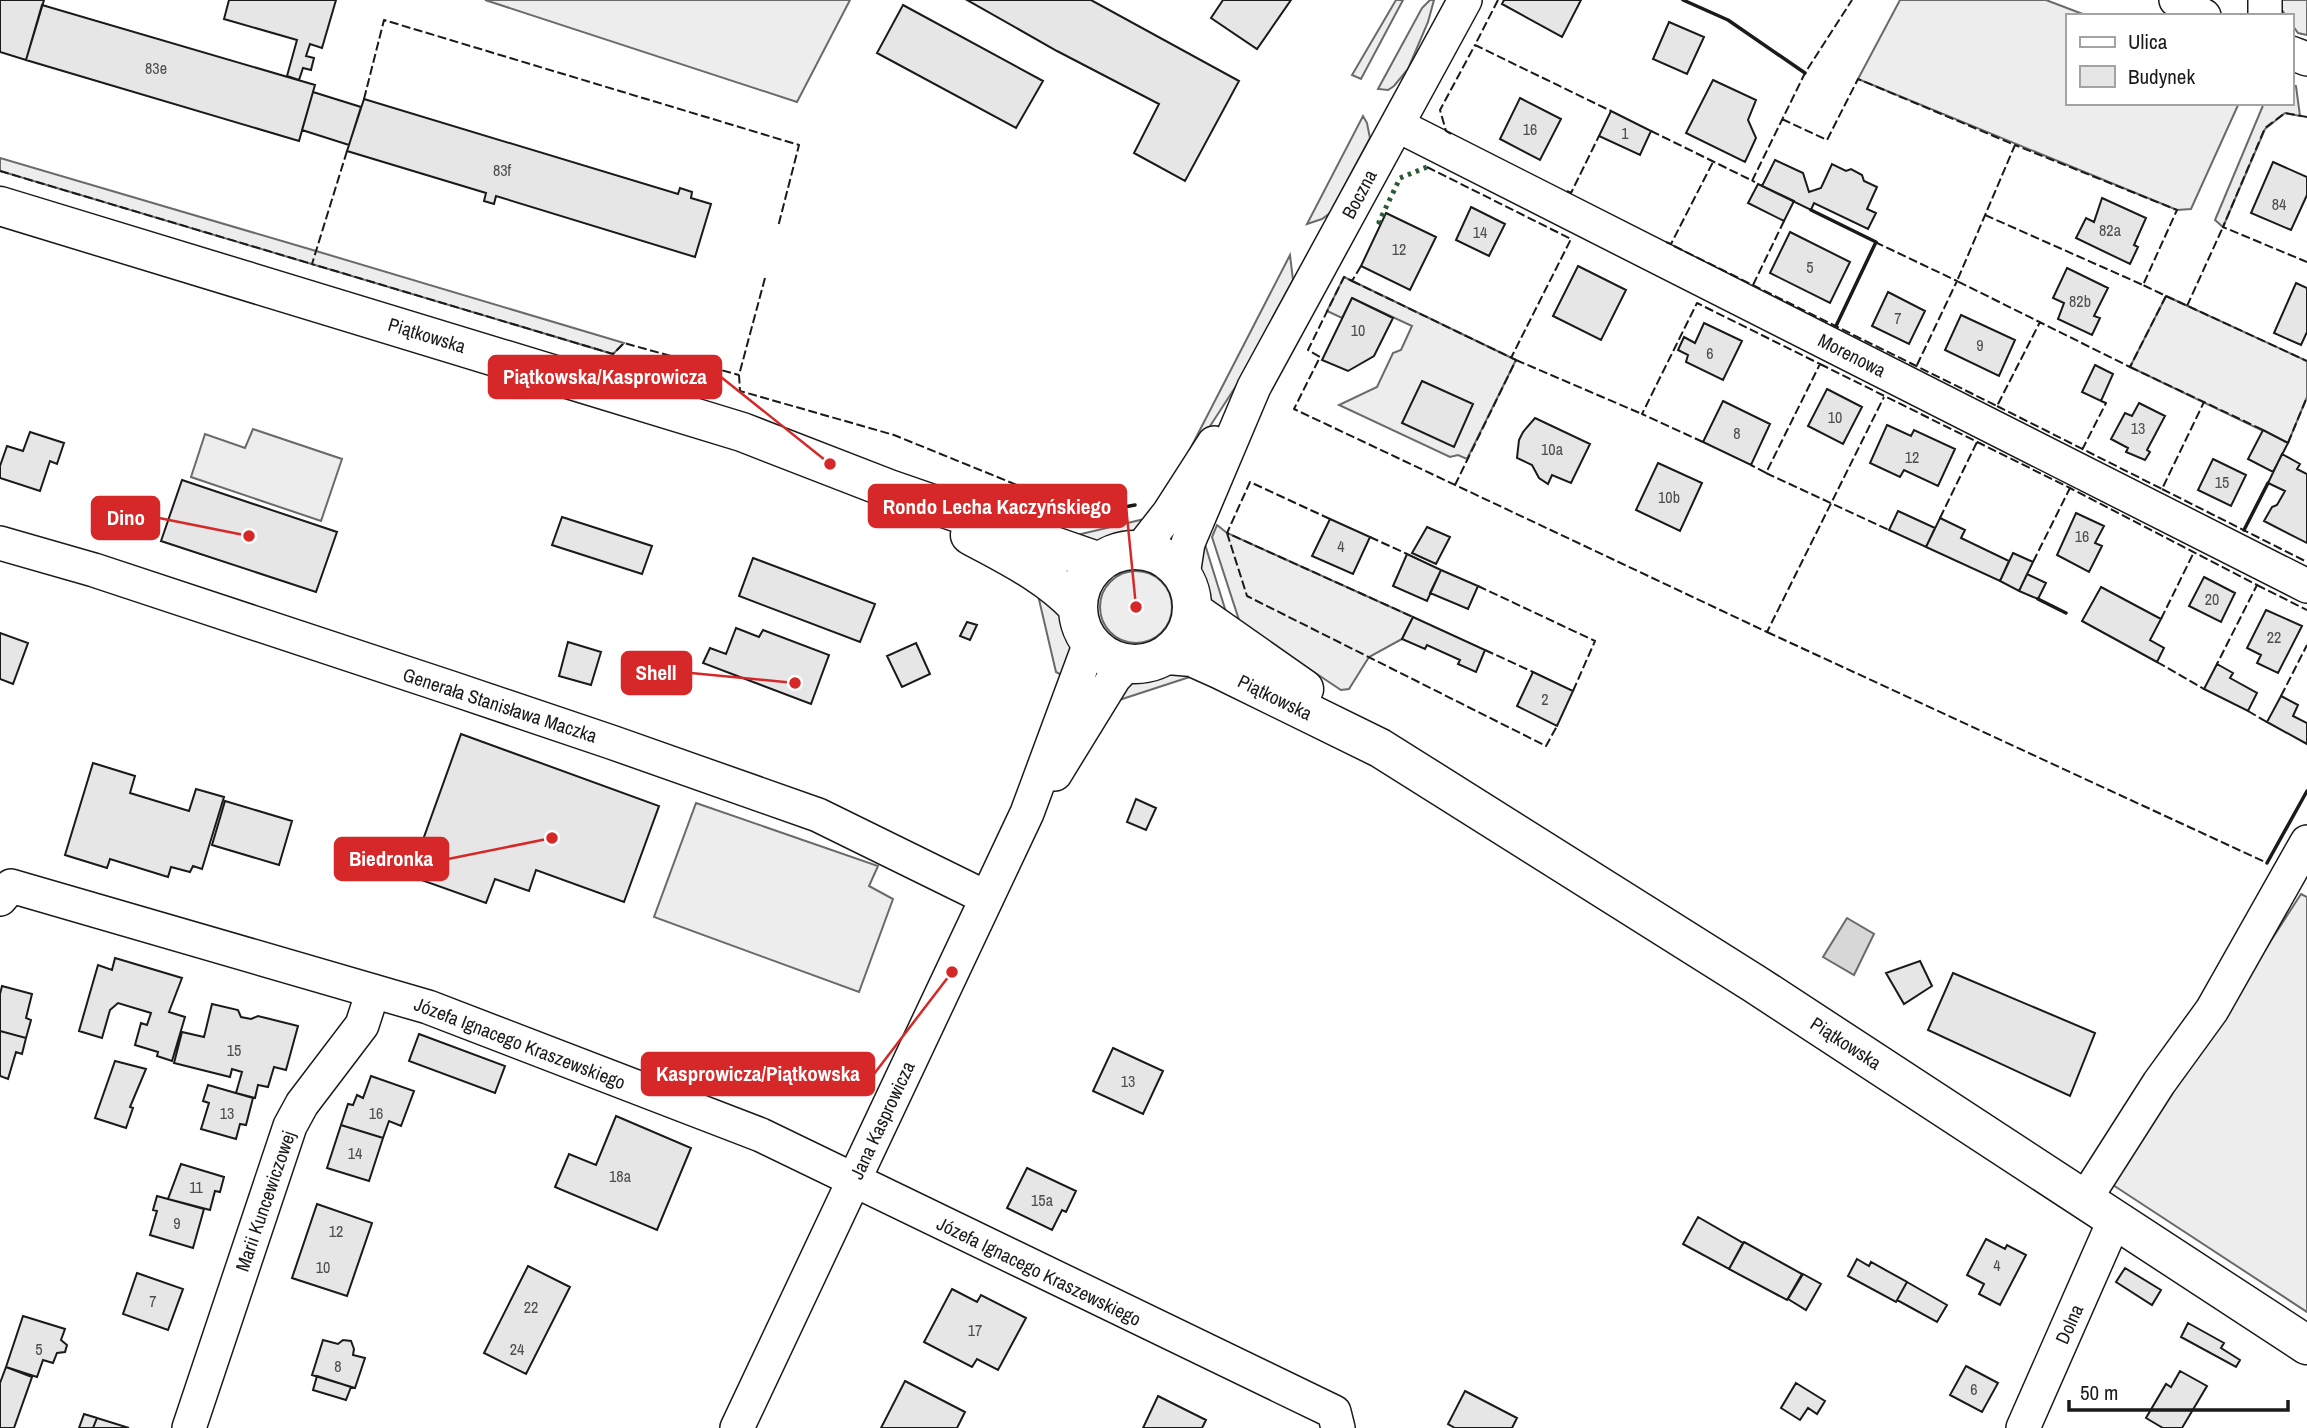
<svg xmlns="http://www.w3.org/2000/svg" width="2307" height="1428" font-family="'Archivo Narrow',sans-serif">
  <rect width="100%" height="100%" fill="#fff"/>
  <path fill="#ededed" stroke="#6a6a6a" stroke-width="2" d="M485 0H850L797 102Z
    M1396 0H1403L1361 79 1352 75Z
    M1430 0H1434L1428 22 1408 69 1394 86 1388 90 1378 89 1422 8Z
    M1900 0H2046L2088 16H2067V103H2239L2191 209 2177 210 1858 79Z
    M2278 0H2307V35L2298 33 2291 23V16H2286L2278 4Z
    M2291 85 2296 86 2300 116 2285 113 2265 129 2223 227 2215 220 2264 103H2291Z
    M1363 116 1367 123 1370 138 1330 213 1322 219 1307 224Z
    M0 158 316 251 624 343 613 354 0 171Z
    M1290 255 1293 280 1238 383 1203 437 1187 455Z
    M1344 277 1516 360 1467 459 1458 455 1450 457 1339 405 1377 387 1393 353 1401 350 1412 326 1352 298 1342 318 1327 311Z
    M2166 296 2307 361V397L2288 443 2130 367Z
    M253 429 342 459 321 521 191 477 205 434 245 448Z
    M1157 516 1137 534 1103 543 1060 539Z
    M1217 525 1227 533 1413 617 1402 639 1369 657 1349 689 1341 690 1240 623 1212 537Z
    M1203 538 1231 628 1206 597 1199 572Z
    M1100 607a36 36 0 1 1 72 0a36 36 0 1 1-72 0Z
    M1037 591 1065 614 1073 653 1067 678 1056 672Z
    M1171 670 1205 672 1110 703 1132 681Z
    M696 803 878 866 869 886 893 899 859 992 654 917Z
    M2301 894 2307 897V1312L2113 1185Z"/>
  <path fill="#d7d7d7" stroke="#6a6a6a" stroke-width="2" d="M1847 918 1874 934 1854 975 1823 957Z"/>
  <path fill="#e6e6e6" stroke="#1a1a1a" stroke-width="2" d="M0 0H44L26 60 0 52Z
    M229 0H336L322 48 310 44 306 56 314 58 311 70 303 68 299 80 287 76 297 40 224 19Z
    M967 0H1091L1239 81 1185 181 1134 153 1159 104 1057 51Z
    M1223 0H1291L1257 49 1211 18Z
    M1504 0H1581L1562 37 1502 4Z
    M42 5 315 85 299 141 26 60Z
    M903 5 1043 81 1016 128 877 53Z
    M1669 22 1704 37 1687 74 1653 59Z
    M1713 80 1756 100 1748 120 1756 138 1745 162 1686 133Z
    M313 92 361 107 349 145 302 130Z
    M1520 98 1561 119 1540 160 1500 139Z
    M364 99 678 194 680 188 692 192 691 198 711 204 695 257 496 196 494 204 484 201 486 193 347 151Z
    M1611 111 1651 131 1640 155 1599 136Z
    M1775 160 1803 173 1809 192 1821 188 1832 164 1846 171 1851 169 1862 175 1864 181 1877 187 1867 209 1876 213 1868 229 1814 203 1811 210 1762 186Z
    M2273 162 2307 177V195L2291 230 2251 213Z
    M1758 184 1794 201 1784 221 1748 203Z
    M2102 198 2146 218 2134 245 2138 247 2130 264 2076 238 2086 218 2094 222Z
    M1471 207 1505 224 1489 256 1456 240Z
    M1386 213 1436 237 1410 290 1361 266Z
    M1790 232 1850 262 1830 303 1770 273Z
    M1578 266 1626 290 1601 340 1553 316Z
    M2067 268 2108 288 2094 316 2100 318 2092 335 2058 319 2064 303 2053 298Z
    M2296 283 2307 288V332L2301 345 2274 333Z
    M1888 292 1925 311 1909 344 1872 326Z
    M1352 298 1393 318 1374 356 1348 371 1322 360Z
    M1961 315 2015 340 1999 376 1945 350Z
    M1704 323 1742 341 1723 380 1686 362 1688 355 1678 350 1684 337 1695 343Z
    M2095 365 2113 374 2101 401 2082 392Z
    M1422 381 1473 404 1454 447 1402 423Z
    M1827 389 1862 407 1843 444 1808 426Z
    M1723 401 1770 424 1751 465 1703 442Z
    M2139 403 2165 416 2147 450 2150 452 2145 460 2126 452 2128 448 2111 439 2125 413 2132 416Z
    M1535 418 1590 444 1571 483 1552 475 1548 484 1539 478 1532 465 1517 458 1519 440 1523 432Z
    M1887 425 1911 436 1914 430 1955 449 1938 486 1904 470 1900 477 1870 463Z
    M2263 430 2288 443 2273 472 2248 459Z
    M30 432 64 443 57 464 50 461 40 491 0 478V466L7 446 23 451Z
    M2282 454 2300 464 2297 469 2307 474V543L2264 521 2272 507 2277 505 2285 491 2268 483Z
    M2213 459 2246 475 2231 506 2198 490Z
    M1658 463 1702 483 1680 531 1636 510Z
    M182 480 337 532 316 592 161 541Z
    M1898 511 1935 528 1926 547 1889 530Z
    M2076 513 2104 526 2095 543 2102 546 2089 572 2057 555Z
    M562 517 652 546 642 574 552 545Z
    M1940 518 1965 530 1961 538 2009 561 2000 581 1926 547Z
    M1330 519 1370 537 1353 574 1312 556Z
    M1427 527 1450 537 1436 564 1412 553Z
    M2013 553 2033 562 2019 591 2000 581Z
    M1407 554 1441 570 1427 601 1393 586Z
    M753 558 875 604 860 642 739 596Z
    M1441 570 1478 586 1468 609 1430 593Z
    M2027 574 2046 583 2038 599 2019 591Z
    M2204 577 2235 593 2221 622 2189 606Z
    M2101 587 2161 619 2150 640 2164 648 2157 662 2082 621Z
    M2266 610 2302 626 2278 673 2257 663 2261 655 2247 648Z
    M1413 617 1485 650 1476 672 1458 664 1460 660 1427 645 1425 649 1402 639Z
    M967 622 977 625 970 640 960 636Z
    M736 628 759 637 763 630 829 655 811 704 703 663 710 648 726 654Z
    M0 633 28 643 13 684 0 679Z
    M568 642 601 652 591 685 559 676Z
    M916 643 930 674 902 687 887 656Z
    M2217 664 2233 673 2230 678 2257 693 2248 711 2204 689Z
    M1533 672 1573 691 1557 726 1517 706Z
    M2281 696 2298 705 2293 716 2307 723V744L2267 722Z
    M461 734 659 806 624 902 536 870 529 891 495 879 486 903 410 876Z
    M93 763 135 776 130 793 189 811 196 789 224 797 202 869 193 866 190 872 171 867 168 877 110 859 107 868 65 855Z
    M1136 799 1156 808 1146 830 1127 822Z
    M225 801 292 821 279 865 212 845Z
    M115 958 182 978 169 1012 185 1017 172 1061 157 1056 158 1052 135 1045 141 1023 147 1025 151 1013 118 1003 110 1010 102 1038 79 1031 98 965 112 970Z
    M1920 961 1932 986 1904 1004 1886 973Z
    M1953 973 2095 1033 2070 1096 1928 1030Z
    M2 986 32 994 26 1018 31 1020 26 1038 0 1031V994Z
    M212 1004 238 1010 241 1017 251 1019 258 1016 298 1026 286 1070 274 1067 268 1087 258 1085 255 1098 236 1093 242 1072 232 1069 230 1077 174 1063 182 1032 204 1037Z
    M0 1031 26 1038 22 1054 16 1052 8 1079 0 1076Z
    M419 1034 505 1066 495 1093 409 1061Z
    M1113 1048 1163 1071 1143 1114 1093 1091Z
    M115 1061 146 1069 130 1107 133 1108 126 1128 95 1118Z
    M371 1076 414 1091 401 1126 389 1121 383 1138 341 1125 348 1104 353 1105 357 1095 363 1098Z
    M208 1085 253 1098 246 1125 240 1124 236 1139 201 1129 209 1103 203 1101Z
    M616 1116 691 1148 657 1230 555 1187 569 1154 596 1165Z
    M341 1125 383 1138 369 1181 327 1168Z
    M181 1164 224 1177 220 1192 215 1191 210 1210 168 1199Z
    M1027 1168 1076 1191 1066 1212 1062 1210 1052 1230 1007 1208Z
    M157 1196 204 1209 193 1248 150 1235 157 1211 153 1210Z
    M317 1204 372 1223 347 1296 292 1278Z
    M1698 1217 1743 1243 1729 1269 1683 1244Z
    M1986 1239 2005 1249 2007 1245 2026 1255 2000 1305 1979 1294 1984 1284 1967 1275Z
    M1744 1242 1802 1274 1787 1300 1729 1269Z
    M1857 1259 1869 1266 1871 1262 1907 1282 1896 1302 1848 1276Z
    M528 1266 570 1287 526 1374 484 1353Z
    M2125 1268 2161 1290 2152 1305 2116 1282Z
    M137 1273 183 1289 168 1330 123 1314Z
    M1803 1274 1821 1284 1806 1310 1788 1299Z
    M1907 1282 1947 1305 1937 1322 1897 1300Z
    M952 1289 977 1302 981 1295 1026 1318 998 1370 977 1359 972 1367 924 1342Z
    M23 1316 65 1329 61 1340 67 1345 65 1352 57 1353 53 1363 43 1360 37 1377 6 1367Z
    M2188 1323 2224 1343 2221 1348 2240 1360 2236 1367 2181 1337Z
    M323 1340 338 1344 343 1340 351 1341 354 1349 353 1355 365 1358 355 1388 312 1375Z
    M1966 1366 1998 1383 1982 1412 1950 1395Z
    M6 1367 32 1377 14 1428H0V1383Z
    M2180 1371 2207 1386 2182 1428H2163L2146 1418 2166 1384 2171 1387Z
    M317 1376 351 1387 346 1400 313 1390Z
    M905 1381 965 1412 957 1428H881Z
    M1796 1383 1825 1401 1817 1414 1808 1408 1800 1420 1781 1408Z
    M1465 1391 1517 1418 1512 1428H1455L1448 1424Z
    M1158 1396 1206 1420 1202 1428H1143Z
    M84 1414 97 1418 93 1428H79Z
    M97 1418 129 1428H93Z"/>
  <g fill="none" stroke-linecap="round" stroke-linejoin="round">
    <defs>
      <path id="minor" d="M2176 0 2204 16
        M2265 16V0
        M2291 53 2307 59
        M1397 125 2307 586
        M0 543 94 570 454 689 611 742 818 815 987 898
        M1140 550 1169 513 1214 443
        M1183 575 1188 543 1254 387 1465 0
        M1055 774 1114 678 1127 664
        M0 899 11 886 428 1007 761 1135 1334 1412 1338 1428
        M2085 1199 2159 1083 2212 1010 2307 842
        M189 1428 290 1126 302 1104 362 1025 373 991
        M737 1428 1027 813 1090 643
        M2023 1428 2115 1219"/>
      <path id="major" d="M0 206 742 432 889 489 1100 562
        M970 535C1008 556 1047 574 1077 606
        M1078 607a57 57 0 1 1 114 0a57 57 0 1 1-114 0Z
        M1193 611 1304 689
        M1168 655 1192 657 1221 670 1380 748 1755 984 2307 1345"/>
    </defs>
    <use href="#minor" stroke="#1a1a1a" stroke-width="36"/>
    <use href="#major" stroke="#1a1a1a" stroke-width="41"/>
    <use href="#minor" stroke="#fff" stroke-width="33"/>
    <use href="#major" stroke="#fff" stroke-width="38"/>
    <path stroke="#2b5a34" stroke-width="5" stroke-dasharray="3.5 5" stroke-linecap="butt" d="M1381 223 1379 222 1400 178 1427 167"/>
    <path stroke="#1a1a1a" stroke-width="2" stroke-dasharray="9 3.5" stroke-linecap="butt" d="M1498 0 1475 45 1611 111
      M364 99 384 20 799 145 778 227
      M2307 117 2285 113 2265 128 2223 227 2307 262
      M1782 119 1827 140 1858 79 2015 145 1957 281 2130 367 2166 296 2143 285
      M1651 131 1755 182
      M1451 134 1446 131 1440 110 1475 45
      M347 151 312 264 613 354 624 343 739 375
      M1427 167 1571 239 1511 358
      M0 171 312 264
      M1752 181 1805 73 1852 0
      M1567 191 1571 193 1599 136
      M1985 215 2143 285 2177 210 2015 145
      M1666 242 1671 244 1713 162
      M1875 242 1957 281 1917 365
      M1674 246 1997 406 2040 322
      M1361 266 1352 281 1344 277 1308 350 1320 357 1294 409 1767 632 1884 397
      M765 278 739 375 740 391 894 435 1049 498 1060 510 1076 516
      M1352 281 1516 360 1455 485
      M1753 285 1784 221
      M2166 296 2307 361
      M2187 306 2223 227
      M1516 360 1642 414
      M1820 364 2070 488 2257 585 2217 664
      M2130 367 2263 430
      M1997 406 2162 489 2204 402
      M1703 442 1642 414 1697 303 1820 364 1766 473 1751 465
      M2288 443 2307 397
      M2082 450 2106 403 2101 401
      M1766 473 1889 530
      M2162 489 2307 562
      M1940 518 1977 442
      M1330 519 1250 482 1227 533 1413 617
      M1227 533 1247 596 1546 746 1557 726
      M1370 537 1407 554
      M2033 562 2070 488
      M2257 585 2307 610
      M1478 586 1595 641 1573 691
      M2161 619 2194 552
      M1767 632 2267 863
      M1485 650 1533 672
      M2157 662 2204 689
      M2281 696 2307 645
      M2248 711 2267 722"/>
    <path stroke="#1a1a1a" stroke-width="3.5" d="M1683 0 1728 20 1805 73
      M1811 210 1876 242 1836 326
      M1076 516 1135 505
      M2244 530 2268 483
      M2038 599 2066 613
      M2267 863 2307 791"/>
  </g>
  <g text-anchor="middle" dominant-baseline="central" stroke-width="5" stroke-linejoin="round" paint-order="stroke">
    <g font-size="16" fill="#4d4d4d">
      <text x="156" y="68">83e</text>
      <text x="1530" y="129">16</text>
      <text x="1625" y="133">1</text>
      <text x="502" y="170">83f</text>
      <text x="2279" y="204">84</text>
      <text x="2110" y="230">82a</text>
      <text x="1480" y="232">14</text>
      <text x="1399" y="249">12</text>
      <text x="1810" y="267">5</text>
      <text x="2080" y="301">82b</text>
      <text x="1898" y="318">7</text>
      <text x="1358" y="330">10</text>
      <text x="1980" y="345">9</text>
      <text x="1710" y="353">6</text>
      <text x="1835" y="417">10</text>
      <text x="2138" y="428">13</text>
      <text x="1737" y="433">8</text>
      <text x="1552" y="449">10a</text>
      <text x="1912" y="457">12</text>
      <text x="2222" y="482">15</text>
      <text x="1669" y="497">10b</text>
      <text x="2082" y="536">16</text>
      <text x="1341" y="546">4</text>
      <text x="2212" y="599">20</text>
      <text x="2274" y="637">22</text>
      <text x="1545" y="699">2</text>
      <text x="234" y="1050">15</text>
      <text x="1128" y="1081">13</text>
      <text x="227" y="1113">13</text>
      <text x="376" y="1113">16</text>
      <text x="355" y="1153">14</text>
      <text x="620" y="1176">18a</text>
      <text x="196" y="1187">11</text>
      <text x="1042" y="1200">15a</text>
      <text x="177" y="1223">9</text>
      <text x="336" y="1231">12</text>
      <text x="1997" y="1265">4</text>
      <text x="323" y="1267">10</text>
      <text x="153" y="1301">7</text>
      <text x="531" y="1307">22</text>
      <text x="975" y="1330">17</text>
      <text x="39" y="1349">5</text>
      <text x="517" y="1349">24</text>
      <text x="338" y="1366">8</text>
      <text x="1974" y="1389">6</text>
    </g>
    <g font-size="19" fill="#1a1a1a" stroke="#fff">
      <text transform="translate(1359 194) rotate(-62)">Boczna</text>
      <text transform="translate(427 335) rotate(17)">Piątkowska</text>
      <text transform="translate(1852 355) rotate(27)">Morenowa</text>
      <text transform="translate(1275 697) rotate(26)">Piątkowska</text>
      <text transform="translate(500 705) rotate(18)">Generała Stanisława Maczka</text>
      <text transform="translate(520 1043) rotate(21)">Józefa Ignacego Kraszewskiego</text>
      <text transform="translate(1846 1043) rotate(33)">Piątkowska</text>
      <text transform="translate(882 1120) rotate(-65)">Jana Kasprowicza</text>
      <text transform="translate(265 1201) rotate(-71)">Marii Kuncewiczowej</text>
      <text transform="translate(1039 1271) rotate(26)">Józefa Ignacego Kraszewskiego</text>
      <text transform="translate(2069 1324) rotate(-66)">Dolna</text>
    </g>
  </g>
  <path fill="none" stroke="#d62828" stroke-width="2.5" d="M830 464L721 377M1136 607L1126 506M249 536L159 518M795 683L691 673M552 838L448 859M952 972L874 1074"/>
  <g fill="#d62828" stroke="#fff" stroke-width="2.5">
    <circle cx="830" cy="464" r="7"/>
    <circle cx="1136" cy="607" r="7"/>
    <circle cx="249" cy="536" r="7"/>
    <circle cx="795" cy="683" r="7"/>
    <circle cx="552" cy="838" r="7"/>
    <circle cx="952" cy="972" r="7"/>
  </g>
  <g fill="#d62828" stroke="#d62828" stroke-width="2.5">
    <rect x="489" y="356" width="232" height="42" rx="7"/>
    <rect x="869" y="485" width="257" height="42" rx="7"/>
    <rect x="92" y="497" width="67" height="42" rx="7"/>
    <rect x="622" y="652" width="69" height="42" rx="7"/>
    <rect x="335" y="838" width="113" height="42" rx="7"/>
    <rect x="642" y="1053" width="232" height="42" rx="7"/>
  </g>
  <g font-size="21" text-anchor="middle" font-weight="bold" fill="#fff">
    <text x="605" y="384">Piątkowska/Kasprowicza</text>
    <text x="997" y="514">Rondo Lecha Kaczyńskiego</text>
    <text x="126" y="525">Dino</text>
    <text x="656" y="680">Shell</text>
    <text x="391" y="866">Biedronka</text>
    <text x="758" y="1081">Kasprowicza/Piątkowska</text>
  </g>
  <rect x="2066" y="14" width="228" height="91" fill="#ffffff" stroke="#a3a3a3" stroke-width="2"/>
  <rect x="2080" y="37" width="35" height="10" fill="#ffffff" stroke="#a3a3a3" stroke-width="2"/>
  <text x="2128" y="49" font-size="21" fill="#1a1a1a">Ulica</text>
  <rect x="2080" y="66" width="35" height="21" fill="#e6e6e6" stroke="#a3a3a3" stroke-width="2"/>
  <text x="2128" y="84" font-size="21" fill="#1a1a1a">Budynek</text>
  <path d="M2069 1400v10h219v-10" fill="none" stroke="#1a1a1a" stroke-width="3.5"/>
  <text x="2080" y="1400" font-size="21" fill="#1a1a1a" stroke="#ffffff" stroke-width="5" paint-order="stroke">50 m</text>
</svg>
